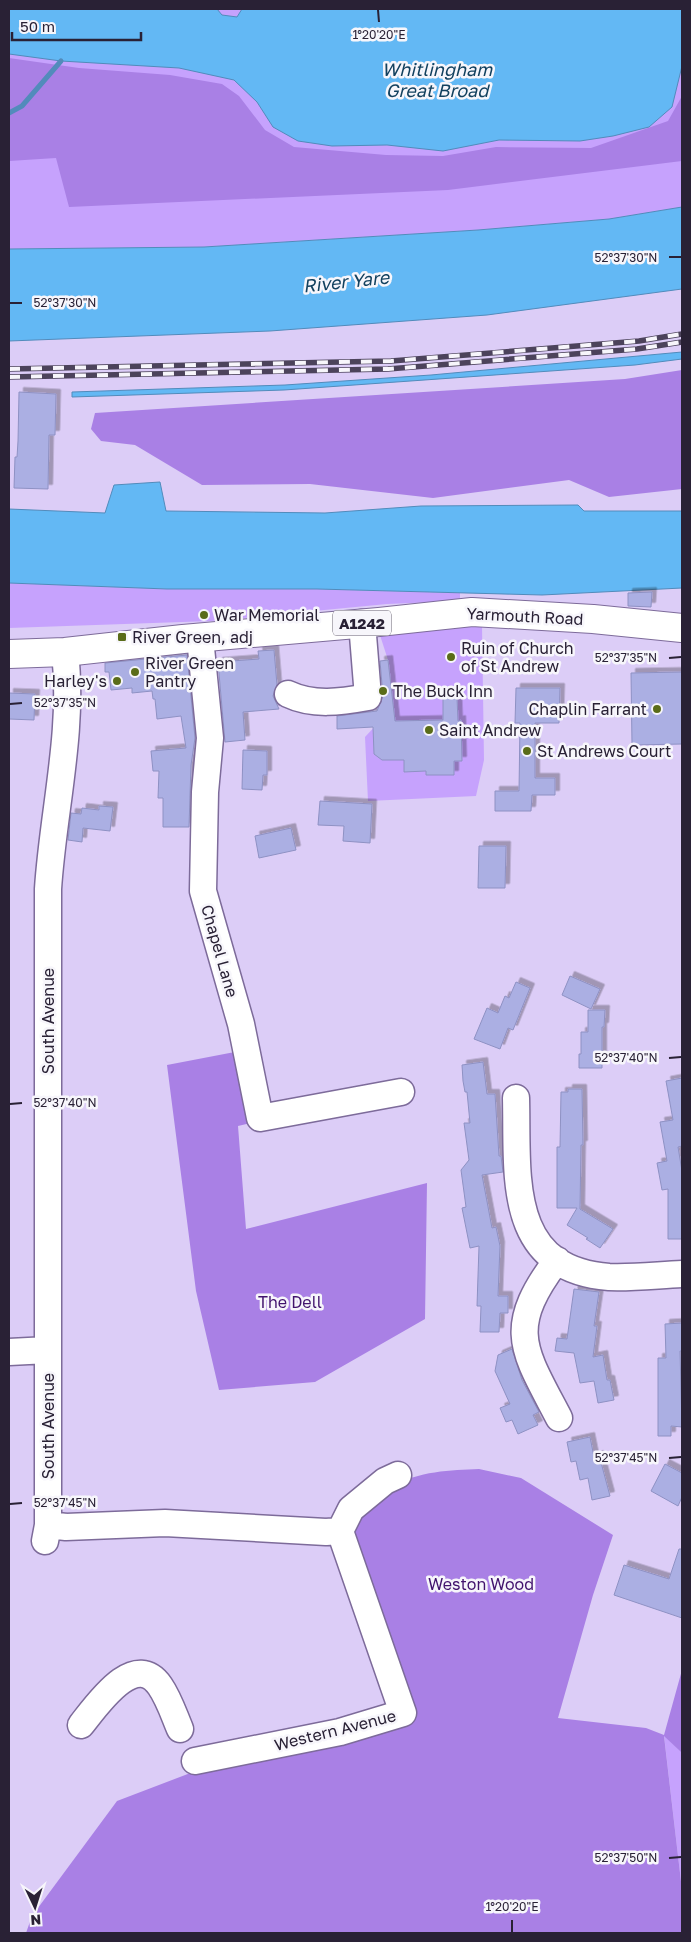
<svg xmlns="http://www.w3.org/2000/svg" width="691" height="1942" font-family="'Golos Text',sans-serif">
  <defs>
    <filter id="shadow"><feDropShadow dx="4.5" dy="-4.5" stdDeviation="0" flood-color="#0004"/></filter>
  </defs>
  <rect width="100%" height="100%" fill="#dccdf7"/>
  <path fill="#c6a2fd" d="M9 9H682V207L609 219 478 230 204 247 9 249Z
    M9 583 167 589H317L460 593V601L387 604 211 621 9 628Z
    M446 623 482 626 484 760 476 796 368 801 365 737 379 722 394 719 388 660 378 629Z
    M664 1735 682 1753V1890Z"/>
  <path fill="#a980e5" d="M9 58 79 68 170 75 222 84 239 96 265 130 294 147 386 155 443 156 496 147 591 148 668 121 682 96V161L448 190 69 207 56 158 9 161Z
    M682 370V489L609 497 569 480 433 498 310 484 202 485 135 445 101 441 91 429 95 413 625 379Z
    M240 1051 255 1122 238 1126 246 1229 427 1183 425 1319 315 1382 219 1390 196 1291 167 1065Z
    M479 1469 521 1478 613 1535 593 1595 558 1718 646 1728 664 1735 682 1670V1753L664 1736 682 1890V1933H26L32 1916 117 1801 193 1772 401 1723 351 1523C364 1511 377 1496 392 1487 418 1471 451 1470 479 1469Z"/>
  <path fill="#63b8f4" stroke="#528bbb" d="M9 9H217L222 15 237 17 242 9H682V66L672 107 649 127 613 136 580 141 499 140 443 151 387 145 332 146 298 141 273 127 257 102 234 80 179 68 61 61 9 54Z
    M682 207V289L487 315 270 331 9 341V249L204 247 478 230 609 219Z
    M682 352V359L635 365 284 390 72 397V392L285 385 431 375Z
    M160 482 166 511 325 513 421 506 578 505 584 511H682V588L542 595 317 589H167L9 583V509L105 513 114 485Z"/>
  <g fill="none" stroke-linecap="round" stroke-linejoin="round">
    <path stroke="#528bbb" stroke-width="5" d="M9 113 22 106 61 61"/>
  </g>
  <path fill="#abafe3" stroke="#8e91c3" filter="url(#shadow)" d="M19 392 56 394 55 435H49L48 489 14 488 15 457H17L18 441Z
    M652 592 651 607 628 606V593Z
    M274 650 277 685 273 696 279 709 243 712 245 740 225 742 218 662 259 659 258 651Z
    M187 655 195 738 191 765 189 827H163V798H158L159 771H153L151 751 186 748 181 716 157 719 155 699H153L152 691 132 693V688L111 690 109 672H105V663Z
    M388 660 395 721 443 720V698H457L458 721 461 720 462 761H454V775H426V771L404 772V760H382L374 754 373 727 337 729V716L377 711 383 696 380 661Z
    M682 672V744L632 745 631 673Z
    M516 688H560L559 723H535V778H555V795H532L531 811H495V791H519L520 723H515Z
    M9 693 35 694 34 720 9 719Z
    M243 750 267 751V775H263L262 790 242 789Z
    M320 801 372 804 370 843 343 841 344 826 318 825Z
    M99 806 113 807 110 831 83 828 82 842 68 840 71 813 81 814 82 808 99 810Z
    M291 828 296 850 259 858 255 836Z
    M479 846H506L505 888H478Z
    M570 976 600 989 591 1009 562 995Z
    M516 982 530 988 513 1030 508 1028 500 1049 474 1039 487 1008 498 1013 505 996 509 998Z
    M588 1010H605L604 1027H602V1068H579V1054H581V1032H588Z
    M483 1062 487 1094H495L499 1156H501L503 1172 482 1175 492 1228 496 1227 500 1246 498 1296H508V1313H500L499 1332H480L481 1306H477L479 1246 470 1248 462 1208 466 1207 461 1170 469 1160 464 1123H470L467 1092H465L463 1081 462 1065Z
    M682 1078V1146L678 1147 682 1171V1239H668V1189L662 1190 657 1163 667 1161 660 1122 673 1120 666 1081Z
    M568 1089H582L583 1145H581L580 1209 613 1229 600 1248 586 1239 588 1238 567 1225 577 1208H557V1147H560L561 1092H568Z
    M574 1289 599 1292 594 1326H597L593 1357 603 1355 607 1380H610L614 1400 598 1403 594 1381 580 1383 574 1353 555 1351 557 1338 567 1339Z
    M682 1323V1351H680L682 1427 671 1426V1436H658V1358H666L665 1324Z
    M512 1349 522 1380 539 1412 533 1415 538 1425 518 1434 512 1420 506 1422 500 1408 510 1404 495 1371 498 1355Z
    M590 1437 594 1457 599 1455 610 1496 592 1500 588 1478 580 1480 576 1461 571 1462 567 1442Z
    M665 1464 682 1473V1497L678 1506 651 1491Z
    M679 1549H682V1618L614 1595 624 1565 669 1579Z"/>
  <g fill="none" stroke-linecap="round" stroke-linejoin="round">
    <defs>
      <path id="minor" d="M200 638 210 738 205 792 203 891 241 1024 260 1118 401 1092
        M288 694C313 706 341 702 368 697L362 623
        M516 1098C518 1175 505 1269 609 1277 633 1278 658 1275 682 1274
        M557 1260C505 1329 523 1349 559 1418
        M9 1352 48 1350
        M48 1525 66 1527 165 1523 326 1532 340 1531
        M45 1541 48 1525V889C53 811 74 732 65 652
        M81 1725C97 1705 135 1649 160 1686 169 1699 174 1715 180 1729
        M195 1761 340 1732 403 1713 340 1531 351 1509 385 1481 398 1475"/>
      <path id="major" d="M9 654 65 652 183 639 379 622 472 612 593 619 682 628"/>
    </defs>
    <use href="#minor" stroke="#7d6b9a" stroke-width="29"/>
    <use href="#major" stroke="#7d6b9a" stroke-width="30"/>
    <use href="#minor" stroke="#fff" stroke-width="26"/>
    <use href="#major" stroke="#fff" stroke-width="28"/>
    <defs>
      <path id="rail" d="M9 369 391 361 639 341 682 334
        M9 377 388 369 637 349 682 342"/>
    </defs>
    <use href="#rail" stroke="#4c435b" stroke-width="5.5"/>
    <use href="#rail" stroke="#f7f6fb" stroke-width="4" stroke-dasharray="11" stroke-linecap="butt"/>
  </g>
  <path fill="none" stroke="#292135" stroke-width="2" d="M378 10 379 22M669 257H681M10 303H22M669 658 681 657M10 704 22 703M669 1058 681 1057M10 1104 22 1103M669 1458 681 1457M10 1504 22 1503M669 1858 681 1857M512 1920V1932"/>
  <g fill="#5a6c19" stroke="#f7f6fb" stroke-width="2">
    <circle cx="204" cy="615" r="5"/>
    <rect x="117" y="632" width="10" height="10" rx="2.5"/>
    <circle cx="451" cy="657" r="5"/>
    <circle cx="135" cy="672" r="5"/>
    <circle cx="117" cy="681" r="5"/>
    <circle cx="383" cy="691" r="5"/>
    <circle cx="657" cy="709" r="5"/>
    <circle cx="429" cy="730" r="5"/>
    <circle cx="527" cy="751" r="5"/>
  </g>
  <g text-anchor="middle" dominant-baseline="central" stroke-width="5" stroke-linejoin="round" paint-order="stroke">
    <rect fill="#f7f6fb" stroke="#676170" stroke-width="1" x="333" y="610.5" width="58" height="25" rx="4"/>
    <g font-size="15" font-weight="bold" fill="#292135">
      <text x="362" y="623">A1242</text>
    </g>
    <g font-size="16" fill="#292135" stroke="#f7f6fb" text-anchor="start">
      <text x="214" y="615">War Memorial</text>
      <text x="132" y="637">River Green, adj</text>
      <text x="461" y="648">Ruin of Church<tspan x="461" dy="18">of St Andrew</tspan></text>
      <text x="145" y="663">River Green<tspan x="145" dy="18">Pantry</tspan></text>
      <text x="107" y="681" text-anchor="end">Harley's</text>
      <text x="393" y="691">The Buck Inn</text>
      <text x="647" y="709" text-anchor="end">Chaplin Farrant</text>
      <text x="439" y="730">Saint Andrew</text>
      <text x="537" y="751">St Andrews Court</text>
    </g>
    <g font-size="16" fill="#292135" stroke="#f7f6fb">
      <text transform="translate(525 616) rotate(3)">Yarmouth Road</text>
      <text transform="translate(220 951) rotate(74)">Chapel Lane</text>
      <text transform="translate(48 1021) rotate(-90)">South Avenue</text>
      <text transform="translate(48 1426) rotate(-90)">South Avenue</text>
      <text transform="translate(335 1730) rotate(-14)">Western Avenue</text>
    </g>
    <g font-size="16" fill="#41136d" stroke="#f7f6fb">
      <text x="290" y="1302">The Dell</text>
      <text x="481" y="1584">Weston Wood</text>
    </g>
    <g font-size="18" font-style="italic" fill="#12415f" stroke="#f7f6fb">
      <text x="437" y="69">Whitlingham<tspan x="437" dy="21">Great Broad</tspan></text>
      <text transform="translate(346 281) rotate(-6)">River Yare</text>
    </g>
  </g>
  <g font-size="12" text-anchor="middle" fill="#292135" stroke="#f7f6fb" stroke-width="5" stroke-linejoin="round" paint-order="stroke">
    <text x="379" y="39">1°20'20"E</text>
    <text x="626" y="262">52°37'30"N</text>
    <text x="65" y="307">52°37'30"N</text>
    <text x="626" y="662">52°37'35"N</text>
    <text x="65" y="707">52°37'35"N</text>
    <text x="626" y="1062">52°37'40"N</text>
    <text x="65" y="1107">52°37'40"N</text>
    <text x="626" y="1462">52°37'45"N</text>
    <text x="65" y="1507">52°37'45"N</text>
    <text x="626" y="1862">52°37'50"N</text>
    <text x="512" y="1911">1°20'20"E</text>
  </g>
  <rect width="691" height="1942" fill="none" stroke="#292135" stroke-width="20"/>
  <g transform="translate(35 1907) rotate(176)" stroke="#f7f6fb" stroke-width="4" paint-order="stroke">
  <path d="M0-4L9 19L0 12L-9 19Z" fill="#292135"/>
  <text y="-8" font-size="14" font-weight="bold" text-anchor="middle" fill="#292135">N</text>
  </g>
  <path d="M12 32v8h129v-8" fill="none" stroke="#292135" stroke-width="2.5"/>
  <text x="20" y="32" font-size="15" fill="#292135" stroke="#f7f6fb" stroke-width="4" paint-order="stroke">50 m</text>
</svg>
